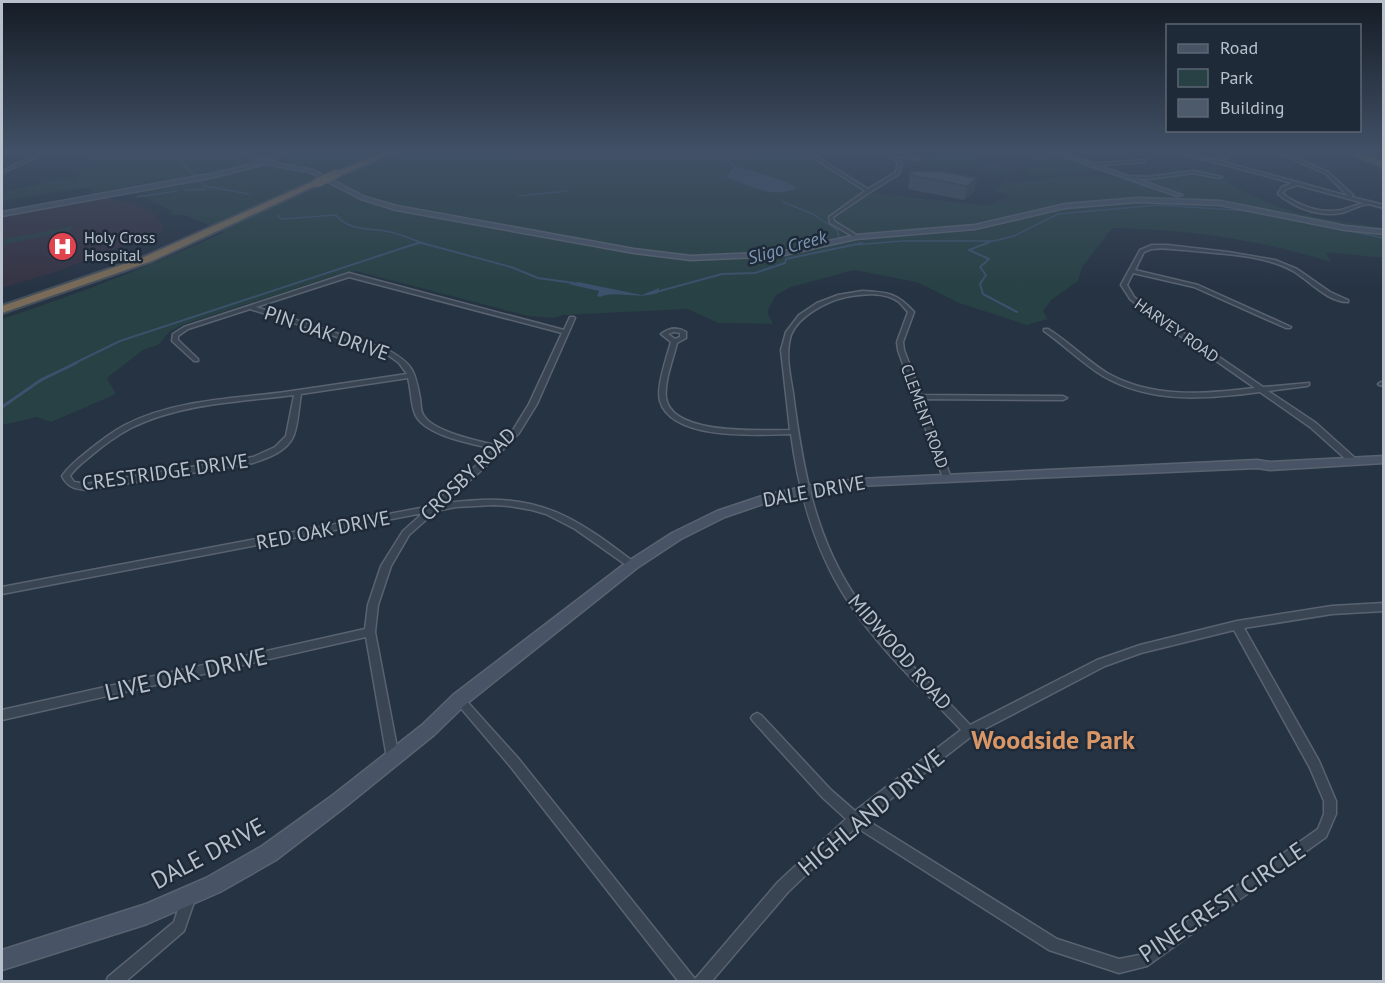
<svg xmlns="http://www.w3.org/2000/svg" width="1385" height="983" font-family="'PT Sans',sans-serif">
  <rect width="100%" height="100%" fill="#263343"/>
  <path fill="#353343" d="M109 196 114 201 132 203 152 212 162 223 163 231 53 273 2 288V216Z"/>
  <path fill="#284144" d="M53 152H260L279 158 293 152H800L862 192 980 205 994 204 1009 195 994 191 1005 182 1037 181 1058 176H1128L1182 168 1195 172 1194 169 1217 167 1215 174C1243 193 1273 207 1305 215L1315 211 1309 216 1383 228 1384 258 1326 252 1331 262C1260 240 1188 229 1112 228L1082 267 1078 281 1051 300 1043 311 1048 319 1027 325 959 303 917 282 854 270 791 287 776 295 767 312 773 324 718 323 688 309 563 315 554 318 528 316 356 271 343 273 182 325 169 332 158 345 143 350 107 378 116 394 51 422 37 417 2 425V319C78 294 151 266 224 232L185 215H172V212C138 192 132 191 93 195L91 189 81 188 2 201V192C27 188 49 180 75 178L91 162 84 161 90 153 50 154Z
    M933 152H1048L1096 170 1034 176 1021 171 1033 166 1032 160C1013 153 1000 153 980 158L977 162 1007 168 1011 173C996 177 985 169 969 168 950 165 930 165 911 164Z
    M73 226 71 230 2 245 6 239Z"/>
  <path fill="#3b516c" d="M735 166 785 181 797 188C771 200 750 185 726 177Z
    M578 282 642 295 659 288 658 293C635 300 618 290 600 297L597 296 599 291 568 284Z"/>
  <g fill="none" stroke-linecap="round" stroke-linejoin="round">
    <path stroke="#3b516c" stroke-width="1.5" d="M174 152C179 163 195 174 204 186L249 194
      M711 152 735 166
      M256 159 273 155
      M185 190 207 189
      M519 196 567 191
      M137 197 177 191
      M783 202 813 214 837 230 839 237
      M278 215 281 219 336 215C345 229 370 229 385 231 399 233 414 240 427 245
      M413 245 422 242
      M853 245 902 241H994L1014 236 1058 214 1158 205 1249 211 1384 238
      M983 245 990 242"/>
    <path stroke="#3b516c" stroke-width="2" d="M422 243 511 267 538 278 574 283
      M987 243 969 250 989 259 980 267 986 275 980 284 983 294 1017 312
      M656 292 722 274 755 273 785 263 786 259 862 243
      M73 364 120 341 418 243"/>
    <path stroke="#3b516c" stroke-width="3" d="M2 407 41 380 76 363"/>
    <defs>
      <path id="street" d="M14 152 2 155V153Z
        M42 152H48L2 173V171Z
        M804 152H809L868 189 896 172 898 163 890 155 879 152H892L921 159 919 160 895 156 902 163 899 174 870 192 833 217 834 221 858 236V238H856L830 223 829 217 865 191Z
        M1172 152C1186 152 1199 159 1213 160 1221 160 1228 152 1237 152L1220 161 1348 196 1326 174 1276 152H1282L1328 172 1353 195 1352 197 1384 205V208C1379 207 1374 205 1369 204 1360 204 1350 211 1341 213 1319 217 1295 208 1278 194V193L1282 187 1292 183 1226 165ZM1297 185 1364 203C1356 205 1349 208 1341 210 1321 214 1298 206 1282 193L1286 189Z
        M1145 160 1144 162 1089 166 1087 165 1089 164Z
        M1193 171 1222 177 1220 178 1193 173 1149 179 1126 178 1124 177 1126 176 1149 177Z
        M1152 245H1167L1228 252 1275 260 1297 269 1330 292 1348 300V302C1327 302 1310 281 1293 271 1263 254 1219 254 1185 250 1175 250 1163 247 1153 249 1150 249 1147 251 1144 252L1135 270 1198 285 1291 327 1290 328H1286L1194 287 1133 273 1127 285 1134 297 1150 310 1263 387 1309 383V385L1307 386 1268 391 1316 423 1355 458 1356 460 1355 462H1349L1310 427 1260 392C1207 399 1151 404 1103 376 1082 363 1064 345 1044 331V329H1048C1069 342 1086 360 1107 373 1153 399 1205 394 1255 388L1146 312 1130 299 1121 285 1140 250Z
        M349 273 564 330 570 317H574L575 318 537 404 519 433 496 457 444 504C456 501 468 501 481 500 548 497 584 524 635 563L637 565 635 567H629L575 529 546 514 532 510 509 506 494 505 456 507 436 511 409 535 391 566 378 605 375 632 399 758 397 762 393 763 389 762 387 758 366 637 2 720V710L365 629 368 605 381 566 403 531 423 513 2 594V587L431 506 490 453 494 449C474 444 424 436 415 414 411 404 411 389 408 378L301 394C299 405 298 427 293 437 286 452 267 458 253 463L86 490C75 489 67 487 62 476 69 466 78 459 88 451 100 441 112 432 125 425 174 400 232 399 285 392 326 386 366 380 407 374L399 363 384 352 250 309 188 329 178 336V340L198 359V361H194L172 341 173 334 184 327ZM349 277 562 333 529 404 513 430 498 446C479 441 434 432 424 416 420 411 421 404 420 398 415 371 413 364 388 350L256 307ZM294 395 286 436 275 447 253 457 86 484 74 482 70 476C76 467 85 461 93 454 105 444 118 435 131 428 181 403 240 402 294 395Z
        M862 291C887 292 897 293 914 312L903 342 904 350 921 395 1063 396 1067 398 1063 400 922 399 951 478 947 481 943 478 898 350 897 342 908 312C905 309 902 305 899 302 884 291 862 294 846 297 827 301 798 316 791 335 785 354 790 374 793 393 802 464 814 536 855 596 886 644 931 683 970 725L1097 660 1140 645 1237 621 1332 606 1384 603V611L1332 614 1244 628 1319 761 1336 801V814L1326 837 1147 966 1119 973 1049 950 856 827 788 892 711 982H679L510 766 454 700 455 697 459 695 463 697 518 758 695 979 778 882 846 819 823 798 753 721 751 718 753 715 757 713 761 715 831 790 855 811 961 730C923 689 880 650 849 603 815 552 799 494 791 434 758 435 672 441 660 401 656 388 667 356 671 342L661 334C669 328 678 327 686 332V338L677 343C673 360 664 381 666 398 672 436 762 430 790 430L781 350 786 332 799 315 817 303 838 295ZM674 332 680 333V337L675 339 668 334ZM1234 630 1310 768 1324 801V814L1318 829 1139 955 1119 959 1057 939 865 819 973 735 1105 666 1141 653Z
        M1381 382H1384V386L1379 385 1378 384Z
        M189 889 194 891 196 896 184 931 125 982H106L108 977 174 922 184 891Z"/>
      <path id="secondary" d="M239 152C248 152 255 162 264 160 273 159 279 152 289 152L270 162 313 170 365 197 397 206 634 249 691 256 780 252 856 235 975 225 1065 204 1139 198 1220 201 1345 226 1384 230V234L1345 230 1220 205 1139 202 1065 208 975 229 856 239 780 256 691 260 634 253 396 210 361 199 309 172 265 164 215 177 2 216V212L215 173 257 163Z
        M1051 152H1061L1182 195 1177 196Z
        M1384 456V463L1270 470 1257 468 858 486 811 493 769 502 725 517 681 539 637 568 465 705 434 735 345 807 276 860 220 892 147 924 2 970V950L146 904 206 878 262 846 333 795 422 725 453 695 627 562 672 533 717 511 762 496 811 485 858 479 1257 460 1270 462Z"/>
      <path id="highway" d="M384 152H396L339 176 332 174Z
        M1344 152H1356L1384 162V167Z
        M314 181 321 183 152 261 2 313V306L144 257Z"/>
    </defs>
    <use href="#street" stroke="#596370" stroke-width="3"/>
    <use href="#secondary" stroke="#596370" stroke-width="3"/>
    <use href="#highway" stroke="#45505d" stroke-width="4"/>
    <use href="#street" fill="#3a4553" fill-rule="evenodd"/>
    <use href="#secondary" fill="#485466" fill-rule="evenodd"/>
    <use href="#highway" fill="#796b57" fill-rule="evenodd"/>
    <defs>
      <path id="highway-bridge" d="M317 183 336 174"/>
    </defs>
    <use href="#highway-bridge" stroke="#45505d" stroke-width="10" stroke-linecap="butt"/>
    <use href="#highway-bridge" stroke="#796b57" stroke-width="9"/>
  </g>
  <path fill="#414d5d" d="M910 171 977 178 974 192 964 200 908 189Z"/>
  <path fill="#353f4c" d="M977 178 974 192 964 200 967 186Z"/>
  <path fill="#4c5a6c" stroke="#353f4c" stroke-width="1.5" d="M910 171H939L977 178 967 186 910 175Z"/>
  <linearGradient id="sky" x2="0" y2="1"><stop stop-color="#151c25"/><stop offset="0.52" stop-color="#415066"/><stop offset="1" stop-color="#415066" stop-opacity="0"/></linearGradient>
  <rect width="1385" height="290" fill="url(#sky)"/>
  <defs>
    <symbol id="hospital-disc" viewBox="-11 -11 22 22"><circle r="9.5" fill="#e0444e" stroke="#1f2a38"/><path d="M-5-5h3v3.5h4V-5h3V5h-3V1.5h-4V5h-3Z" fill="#fff"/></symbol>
  </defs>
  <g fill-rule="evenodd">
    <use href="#hospital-disc" x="46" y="230" width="33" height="33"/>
  </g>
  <g text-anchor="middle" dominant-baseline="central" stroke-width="5" stroke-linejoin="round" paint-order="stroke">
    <g font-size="16" fill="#b8c0cc" stroke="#1f2a38" text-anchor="start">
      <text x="84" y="237">Holy Cross<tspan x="84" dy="18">Hospital</tspan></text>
    </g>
    <g font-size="16" fill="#b8c0cc" stroke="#1f2a38">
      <text transform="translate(1177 330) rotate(35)">HARVEY ROAD</text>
      <text transform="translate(925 416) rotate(70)">CLEMENT ROAD</text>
    </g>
    <g font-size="18" font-style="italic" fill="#7e97b4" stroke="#1f2a38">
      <text transform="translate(787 247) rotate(-16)">Sligo Creek</text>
    </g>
    <g font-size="20" fill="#b8c0cc" stroke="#1f2a38">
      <text transform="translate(327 333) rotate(19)">PIN OAK DRIVE</text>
      <text transform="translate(165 472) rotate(-8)">CRESTRIDGE DRIVE</text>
      <text transform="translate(468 474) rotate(-44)">CROSBY ROAD</text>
      <text transform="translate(814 491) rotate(-10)">DALE DRIVE</text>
      <text transform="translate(323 530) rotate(-11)">RED OAK DRIVE</text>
      <text transform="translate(900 652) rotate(49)">MIDWOOD ROAD</text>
    </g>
    <g font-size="24" fill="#b8c0cc" stroke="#1f2a38">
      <text transform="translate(186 674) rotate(-13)">LIVE OAK DRIVE</text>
      <text transform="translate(871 812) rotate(-40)">HIGHLAND DRIVE</text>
      <text transform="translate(208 853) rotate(-28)">DALE DRIVE</text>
      <text transform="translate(1222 902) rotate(-34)">PINECREST CIRCLE</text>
    </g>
    <g font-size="26" font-weight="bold" fill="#d99666" stroke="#1f2a38">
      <text x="1053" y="739">Woodside Park</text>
    </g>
  </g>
  <rect width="1385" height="983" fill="none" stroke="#b8c0cc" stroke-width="6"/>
  <rect x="1166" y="24" width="195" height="108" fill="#1f2a38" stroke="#5c6673" stroke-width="1.5"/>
  <rect x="1178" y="44" width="30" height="9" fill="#485466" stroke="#5c6673" stroke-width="1.5"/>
  <text x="1220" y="54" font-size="18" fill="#b8c0cc">Road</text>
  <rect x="1178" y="69" width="30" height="18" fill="#284144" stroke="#5c6673" stroke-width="1.5"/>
  <text x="1220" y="84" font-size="18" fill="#b8c0cc">Park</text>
  <rect x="1178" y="99" width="30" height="18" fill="#4c5a6c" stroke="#5c6673" stroke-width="1.5"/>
  <text x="1220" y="114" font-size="18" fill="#b8c0cc">Building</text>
</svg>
